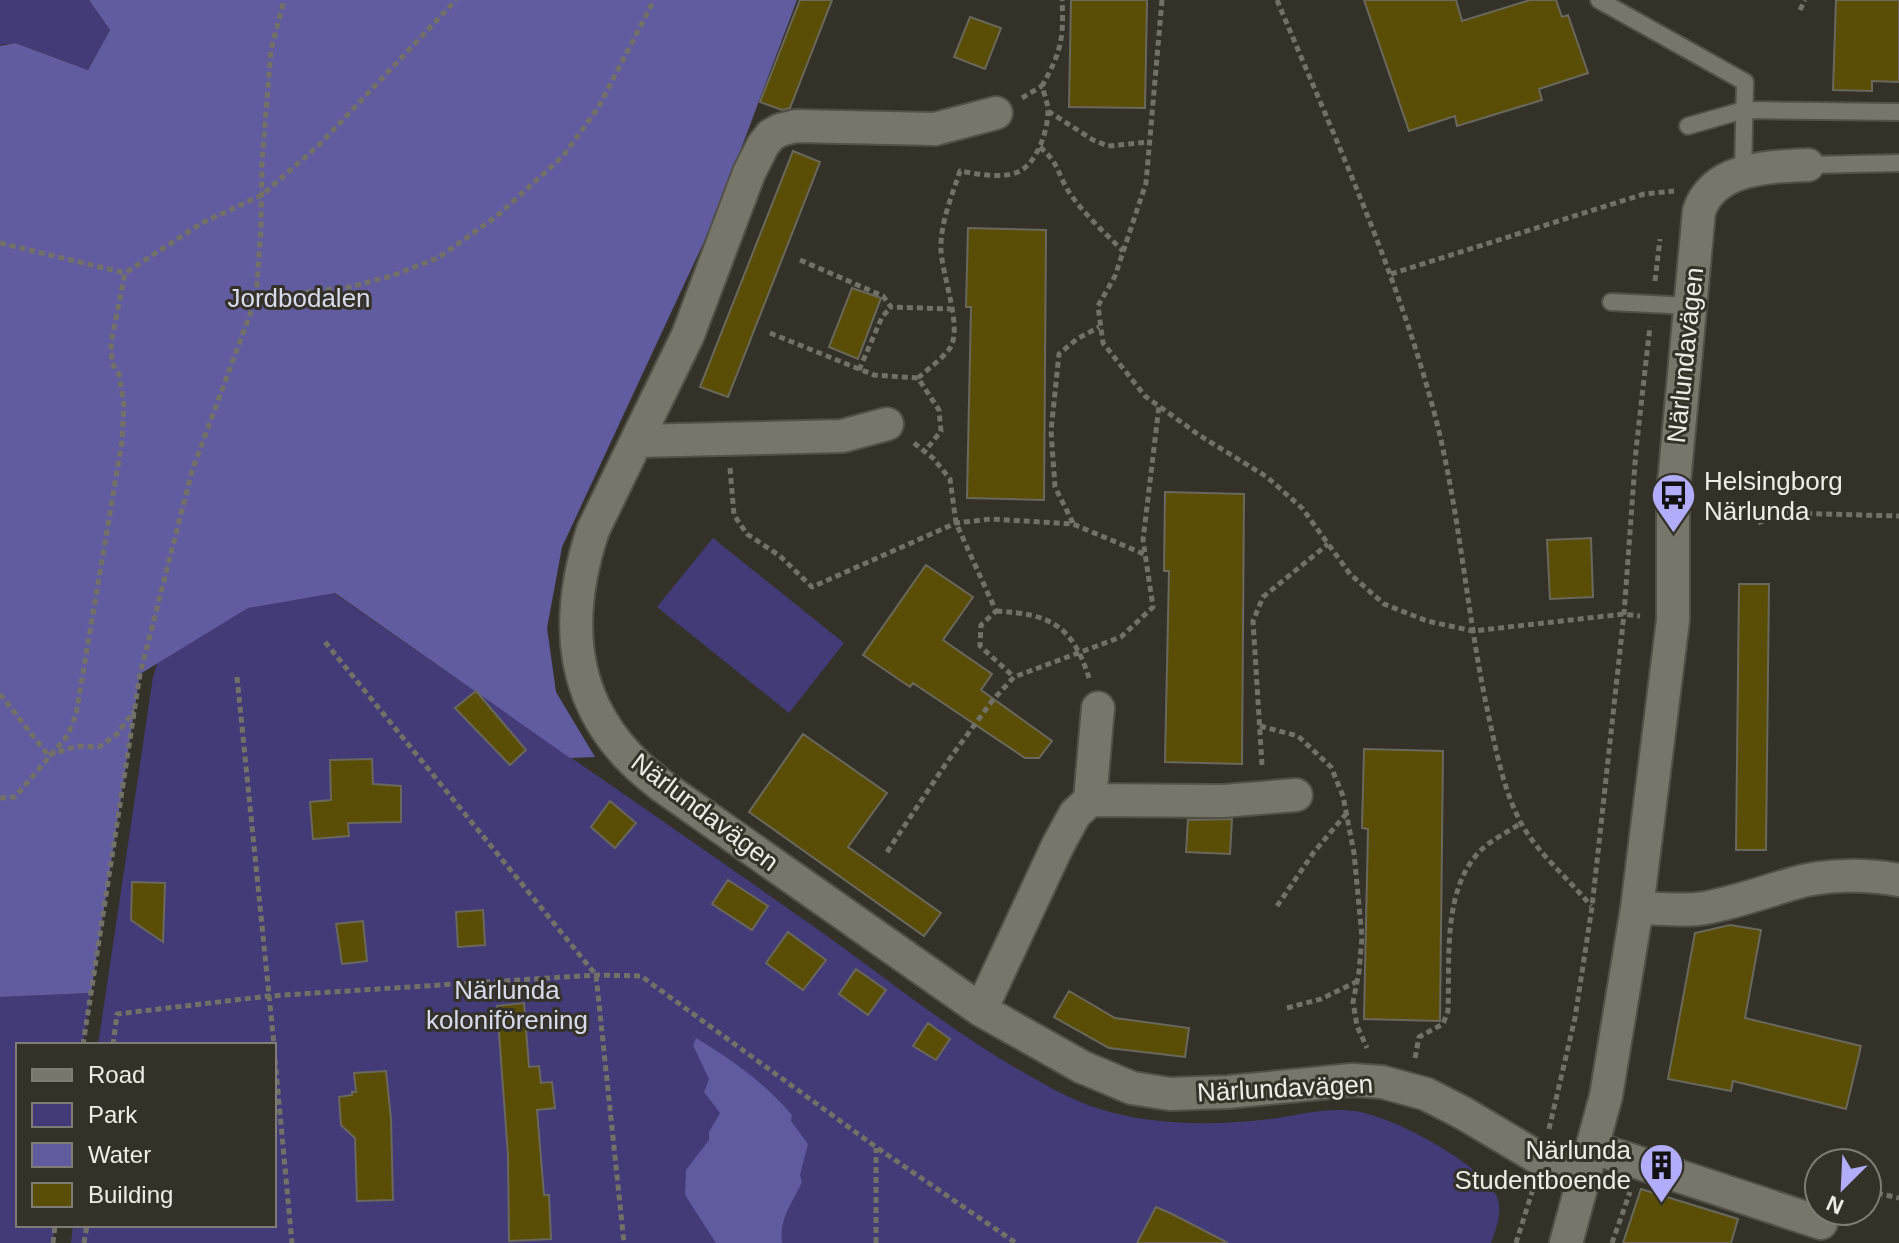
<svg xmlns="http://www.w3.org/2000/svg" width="1899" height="1243" font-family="Helvetica,sans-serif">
  <rect width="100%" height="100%" fill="#343228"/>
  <path fill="#423b78" d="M0 0H89L110 30 88 70 15 43 0 45Z
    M713 538 844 643 789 713 657 607Z
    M334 593C494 705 654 814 813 926 882 975 948 1029 1021 1071 1049 1087 1078 1104 1110 1112 1162 1126 1218 1125 1271 1119 1299 1115 1326 1107 1354 1111 1390 1115 1479 1162 1496 1195 1504 1210 1496 1228 1491 1243H71L73 1225H274V1045H98L153 677 161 650 185 603Z
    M91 993 83 1045H18V1225H55L53 1243H0V997Z"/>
  <path fill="#615b9f" d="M89 0H797L715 218 562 547 547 628 556 692 595 757 570 758 335 593 248 608 140 674 91 993 0 997V46L15 43 88 70 110 30Z"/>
  <path fill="#605a9e" d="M696 1038C732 1060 765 1083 792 1115L791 1121 808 1144 800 1175 802 1182C792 1204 779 1218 782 1243H716L685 1195 686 1170 709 1140V1132L720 1113 704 1092 709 1079 693 1045Z"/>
  <path fill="#5a4d05" stroke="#6a685d" stroke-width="2" d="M800 0H832L790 108 782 110 760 102Z
    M1071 0H1147L1145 108 1069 107Z
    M1364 0H1456L1462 21 1530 0H1556L1562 17 1568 15 1588 73 1539 89 1542 100 1457 126 1455 116 1409 131Z
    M1836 0H1899V82L1872 81V91L1833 90Z
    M970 17 1001 28 985 69 954 57Z
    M793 151 820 162 728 397 700 387Z
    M968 228 1046 230 1044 500 967 498 971 307H966Z
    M852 288 881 298 858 359 829 347Z
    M1165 492 1244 494 1242 764 1165 762 1169 571H1164Z
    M1591 538 1593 597 1550 599 1547 540Z
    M926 565 973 597 943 640 992 674 981 690 1052 741 1039 758H1025L913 683 910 687 863 655Z
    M1739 584H1769L1766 850H1736Z
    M476 691 526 750 510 765 455 708Z
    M803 734 887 793 848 847 941 913 924 936 749 812Z
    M1364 749 1443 751 1440 1021 1364 1019 1368 829 1362 828Z
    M372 759 373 784 401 786V822L348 823 349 836 313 839 310 802 331 800 330 760Z
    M610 801 636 823 615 848 591 827Z
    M1232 819 1230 854 1186 852 1188 820Z
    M728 880 768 906 752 930 712 904Z
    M132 882 165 883 163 942 131 920Z
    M483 910 485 945 458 947 456 912Z
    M363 921 367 961 342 964 336 924Z
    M1730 925 1761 930 1745 1018 1861 1046 1846 1109 1733 1081 1731 1091 1668 1079 1695 933Z
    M788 932 826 960 803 990 766 963Z
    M856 969 886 990 868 1015 839 994Z
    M1069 991 1115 1018 1189 1028 1185 1057 1109 1048 1054 1017Z
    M524 1003 529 1067 539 1066 541 1083 552 1082 555 1108 537 1110 544 1195H549L551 1239 509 1241 508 1155 497 1006Z
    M928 1023 950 1039 936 1060 913 1046Z
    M386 1071 391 1119 393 1200 357 1201 355 1138 341 1125 339 1097 352 1095V1092H356L354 1073Z
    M1641 1189 1738 1219 1731 1243H1623Z
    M1156 1207 1172 1214 1228 1243H1137Z"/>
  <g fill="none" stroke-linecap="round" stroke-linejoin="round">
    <defs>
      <path id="service" d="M1599 0 1745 82 1743 173
        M1688 126 1744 110 1899 112
        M1808 165 1899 163
        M1611 302 1690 306"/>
      <path id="minor" d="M996 113 935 129 796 126 780 130 771 135 763 145 749 173 688 335 593 530C566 612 567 692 629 757 639 768 651 777 662 786L981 1010 1082 1067 1132 1088 1170 1094 1228 1092 1352 1080 1382 1082 1426 1094 1463 1113 1542 1160 1586 1178
        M637 441 842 436 887 424
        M1090 800 1098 708
        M1637 908C1659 908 1684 912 1705 908 1737 902 1764 892 1795 883 1826 874 1867 874 1899 880
        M981 1010 1058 845 1075 814 1090 800 1223 801 1296 795
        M1594 1148 1821 1223
        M1566 1243 1606 1096 1637 908 1673 620V494L1699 211C1714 167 1768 167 1808 165"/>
    </defs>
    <use href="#service" stroke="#525147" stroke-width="20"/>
    <use href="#minor" stroke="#525147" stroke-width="36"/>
    <path stroke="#727168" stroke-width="5" stroke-dasharray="6 4" stroke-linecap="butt" d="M1162 0 1146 183 1115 276 1098 306 1103 343 1145 396 1199 435 1267 477 1302 508 1350 574 1384 604 1427 621 1473 631 1624 614 1640 616
      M1277 0C1333 134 1395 267 1433 408 1460 508 1466 612 1488 713 1496 750 1503 789 1521 823 1539 855 1568 878 1591 906
      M1800 10 1805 0
      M1022 98 1042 86
      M1048 111 1093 140 1108 146 1149 142
      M1040 147C1061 165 1057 175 1071 195 1086 216 1105 233 1123 251
      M0 243 125 273
      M800 260 883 296 891 307 951 309
      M1391 274 1644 194 1674 191
      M1655 281 1660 239
      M256 298 350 287 391 276 438 258 497 216 563 156 598 108 654 0
      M770 333 874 375 918 378 939 410 941 431 925 451
      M859 370 882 317 891 307
      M918 378C928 369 942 359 950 348 963 328 942 276 941 250 940 223 952 196 960 171 978 174 1001 179 1018 172 1037 164 1048 130 1048 111 1048 103 1044 94 1042 86 1061 52 1064 39 1062 0
      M914 443 933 458 950 479 956 523 996 611 981 625 980 646 1014 677
      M730 468 734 515 747 534 780 556 812 587 956 523 991 519 1073 524 1144 554
      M1073 523 1055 487 1051 431 1059 354 1077 339 1099 327
      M1758 523 1785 513 1899 516
      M996 611C1049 614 1072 624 1089 678
      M325 642 596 975 624 1243
      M237 677 274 1045
      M0 694 48 755
      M1260 726 1298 736 1331 767 1343 796 1354 853 1362 937 1359 972 1353 1002 1357 1026 1367 1048
      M49 755 77 746 99 747 117 734 134 711
      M1262 765 1253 621 1263 597 1328 544
      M0 798 15 797 68 735 76 714 122 442 124 405 119 374 112 363 111 343 125 273 202 223 262 195 319 145 456 0
      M887 852 945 765 992 701 1014 677 1121 637 1153 607 1143 540 1159 406
      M1277 906 1314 852 1346 814
      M1287 1008 1321 999 1356 982
      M83 1045 140 674 192 471 256 298 261 228 262 161 271 50 284 0
      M113 1045 117 1014 269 996 596 975 641 976 876 1147 1016 1243
      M274 1049 292 1243
      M1415 1058 1419 1037 1443 1024 1448 1011C1450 960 1442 890 1480 851 1491 840 1508 832 1521 823
      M1549 1129 1575 1018 1592 907 1624 614 1636 450 1650 326
      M1867 1191 1899 1198
      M53 1243 55 1225
      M84 1243 87 1225
      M876 1243V1148
      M1516 1243 1533 1189
      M1612 1243 1630 1192"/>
    <use href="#service" stroke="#78756a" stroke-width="16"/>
    <use href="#minor" stroke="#78756a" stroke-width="32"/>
  </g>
  <defs>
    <symbol id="bus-pin" viewBox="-11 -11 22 30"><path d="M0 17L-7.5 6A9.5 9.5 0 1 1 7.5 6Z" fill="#b1adfa" stroke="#343228"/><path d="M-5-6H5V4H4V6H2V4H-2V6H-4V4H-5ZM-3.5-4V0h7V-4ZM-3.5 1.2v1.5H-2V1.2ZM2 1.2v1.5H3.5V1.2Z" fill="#111"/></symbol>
    <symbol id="building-pin" viewBox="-11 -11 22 30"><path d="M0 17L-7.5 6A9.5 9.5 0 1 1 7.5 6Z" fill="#b1adfa" stroke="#343228"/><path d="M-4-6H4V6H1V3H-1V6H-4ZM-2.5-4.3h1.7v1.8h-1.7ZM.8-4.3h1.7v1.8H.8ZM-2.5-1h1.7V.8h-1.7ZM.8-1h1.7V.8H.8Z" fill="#111"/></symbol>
  </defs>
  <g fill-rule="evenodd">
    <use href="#bus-pin" x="1648" y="470" width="51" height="69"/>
    <use href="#building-pin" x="1636" y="1140" width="51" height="69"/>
  </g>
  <g text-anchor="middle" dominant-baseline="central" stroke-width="6" stroke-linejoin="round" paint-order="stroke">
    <g font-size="26" fill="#dadaee" stroke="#343228">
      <text x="299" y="298">Jordbodalen</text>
      <text x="507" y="990">Närlunda<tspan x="507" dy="30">koloniförening</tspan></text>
    </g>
    <g font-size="26" fill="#edece5" stroke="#343228">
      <text transform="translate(1685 355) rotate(-84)">Närlundavägen</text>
      <text transform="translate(705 812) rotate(37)">Närlundavägen</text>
      <text transform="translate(1285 1088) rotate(-3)">Närlundavägen</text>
    </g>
    <g font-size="26" fill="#edece5" stroke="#343228" text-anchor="start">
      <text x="1704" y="481">Helsingborg<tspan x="1704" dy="30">Närlunda</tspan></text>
      <text x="1631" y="1150" text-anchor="end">Närlunda<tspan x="1631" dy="30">Studentboende</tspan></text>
    </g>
  </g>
  <rect x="16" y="1043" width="260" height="184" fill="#343228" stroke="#7e7c74" stroke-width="2"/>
  <rect x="32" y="1069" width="40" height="12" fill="#78756a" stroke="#7e7c74" stroke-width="2"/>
  <text x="88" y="1083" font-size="24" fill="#edece5">Road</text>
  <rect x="32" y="1103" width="40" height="24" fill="#423b78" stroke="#7e7c74" stroke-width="2"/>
  <text x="88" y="1123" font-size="24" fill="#edece5">Park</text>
  <rect x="32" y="1143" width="40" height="24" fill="#605a9e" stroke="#7e7c74" stroke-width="2"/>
  <text x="88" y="1163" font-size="24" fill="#edece5">Water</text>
  <rect x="32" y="1183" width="40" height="24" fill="#5a4d05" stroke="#7e7c74" stroke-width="2"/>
  <text x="88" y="1203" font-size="24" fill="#edece5">Building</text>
  <g transform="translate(1843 1187) rotate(204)"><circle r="38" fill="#343228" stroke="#7e7c74" stroke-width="2"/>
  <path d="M0-6L14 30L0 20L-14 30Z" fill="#b1adfa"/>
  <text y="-12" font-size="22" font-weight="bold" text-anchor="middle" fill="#edece5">N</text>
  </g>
</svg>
